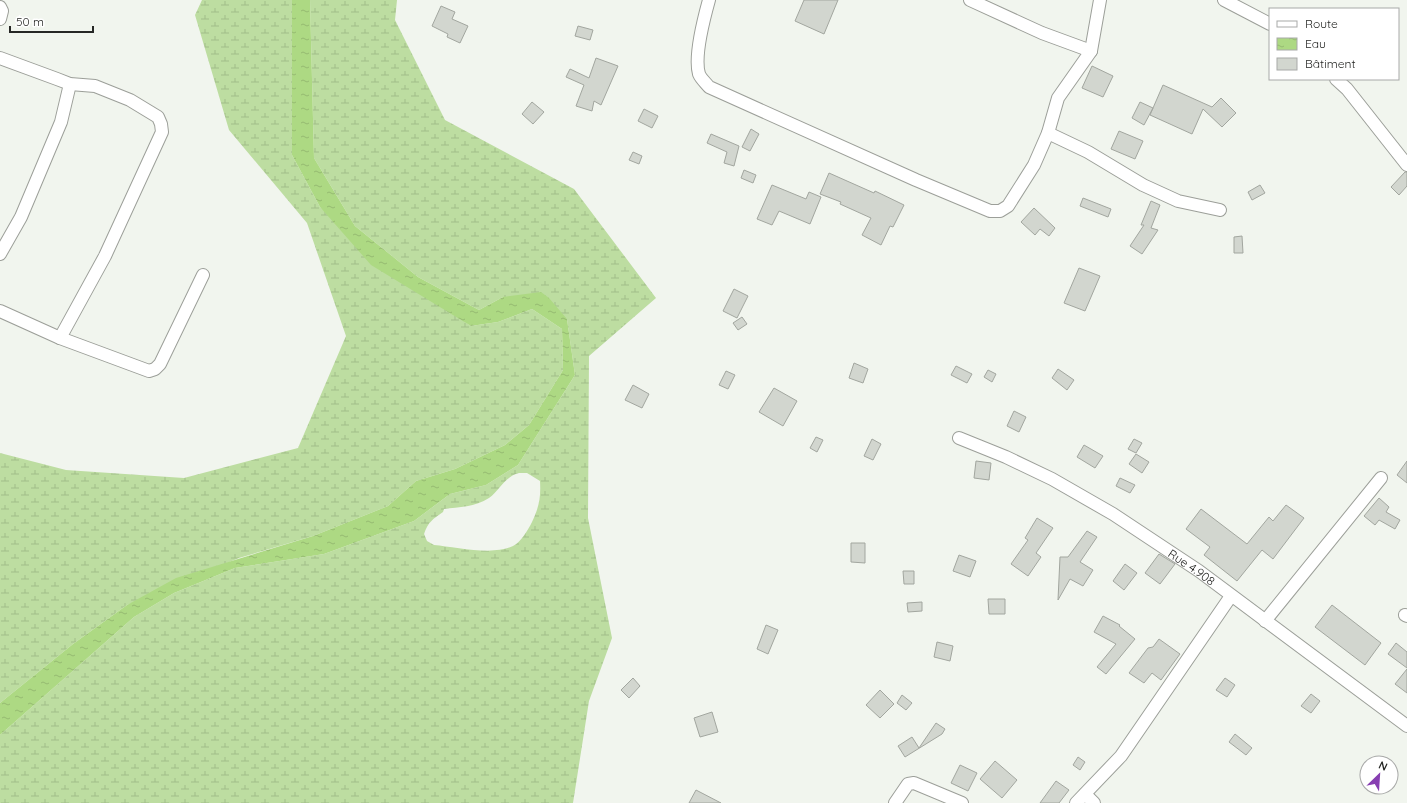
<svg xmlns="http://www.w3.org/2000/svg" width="1407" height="803" font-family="Quicksand,sans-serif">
  <defs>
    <pattern id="wetland-marsh" width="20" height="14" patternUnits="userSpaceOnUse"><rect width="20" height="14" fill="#bddda1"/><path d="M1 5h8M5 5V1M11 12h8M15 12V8" fill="none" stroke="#a2be8a"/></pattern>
    <pattern id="water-ripples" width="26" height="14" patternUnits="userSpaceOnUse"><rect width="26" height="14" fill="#add983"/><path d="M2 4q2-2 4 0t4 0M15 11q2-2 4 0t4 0" fill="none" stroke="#95ba71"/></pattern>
  </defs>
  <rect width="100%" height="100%" fill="#f1f5ee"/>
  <path fill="url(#wetland-marsh)" fill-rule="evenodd" d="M202 0H292V155L320 207 445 308 471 326 498 322 532 309 562 329 563 370 529 425 505 445 455 469 416 481 388 506 313 536 239 558 127 605 73 644 0 703V453L66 470 184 478 298 448 346 336 307 223 229 130 195 15Z
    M310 0H397L395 20 445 120 574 189 656 298 589 356 588 518 612 638 589 701 573 803H0V735L134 617 174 593 235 568 324 554 414 521 450 494 486 485 518 465 575 375 567 319 503 297 479 310 418 277 355 226 314 158ZM519 473H527L540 481C541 498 539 507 532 522 528 530 521 542 513 546 494 556 455 547 434 545L427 541 424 534C428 522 433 519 443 512L444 509C459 507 475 507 489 498 500 490 504 477 519 473Z"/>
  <path fill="url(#water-ripples)" d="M292 0H310L314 158 355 226 418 277 479 310 503 297 541 292 549 298 567 319 575 375 518 465 486 485 450 494 414 521 324 554 235 568 174 593 134 617 0 735V703L73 644 127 605 176 578 313 536 388 506 416 481 455 469 505 445 529 425 563 370 562 329 532 309 498 322 471 326 371 265 320 207 292 155Z"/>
  <path fill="#d2d6cf" stroke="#a2a69f" d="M804 0H838L824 34 795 21Z
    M441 6 455 12 452 19 468 26 460 43 447 37 448 34 432 26Z
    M578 26 593 30 590 40 575 36Z
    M596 58 618 66 601 105 594 101 592 111 576 106 584 85 566 77 570 69 589 78Z
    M1092 66 1113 76 1103 97 1082 88Z
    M1163 85 1212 107 1221 98 1236 113 1222 127 1203 109 1192 134 1150 115Z
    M532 102 544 112 533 124 522 114Z
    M1140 102 1153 108 1144 125 1132 118Z
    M644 109 658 116 652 128 638 121Z
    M751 129 759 134 750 151 742 147Z
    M1119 131 1143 141 1135 159 1111 149Z
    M711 134 739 146 734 166 724 163 727 152 707 143Z
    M633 152 642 156 639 164 629 160Z
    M744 170 756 175 753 183 741 178Z
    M1405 172H1407V186L1399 195 1391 187Z
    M829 173 874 193 875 191 904 205 893 227 890 226 881 245 862 235 871 218 840 204 841 202 820 194Z
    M772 185 806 199 809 192 821 197 810 224 779 211 772 225 757 219Z
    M1260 185 1265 193 1252 200 1248 192Z
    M1083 198 1111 209 1108 217 1080 206Z
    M1151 201 1160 205 1151 228 1158 230 1142 254 1130 246 1144 225H1141Z
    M1034 208 1055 228 1049 236 1040 229 1035 235 1021 222Z
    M1242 236 1243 253H1234V237Z
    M1079 268 1100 276 1085 311 1064 303Z
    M734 289 748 296 737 318 723 311Z
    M742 317 747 324 738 330 733 323Z
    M854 363 868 369 863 383 849 378Z
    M956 366 972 374 967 383 951 375Z
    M1058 369 1074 380 1067 390 1052 378Z
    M988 370 996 374 992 382 984 377Z
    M726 371 735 375 728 389 719 385Z
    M633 385 649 394 642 408 625 400Z
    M774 388 797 401 783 426 759 412Z
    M1014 411 1026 417 1019 432 1007 426Z
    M816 437 823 440 817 452 810 448Z
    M872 439 881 444 873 460 864 456Z
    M1134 439 1142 443 1136 453 1128 449Z
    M1084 445 1103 456 1095 468 1077 457Z
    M1136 454 1149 462 1142 473 1129 464Z
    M976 461 991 463 989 480 974 478Z
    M1407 461V483L1397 475Z
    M1120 478 1135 485 1130 493 1116 486Z
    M1379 498 1389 507 1386 512 1400 520 1395 529 1379 520 1375 525 1364 516Z
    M1286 505 1304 518 1273 559 1262 550 1237 581 1204 555 1210 547 1186 529 1201 509 1247 544 1269 517 1273 521Z
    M1037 518 1053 528 1036 553 1041 557 1028 576 1011 564 1028 540 1025 538Z
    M1087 531 1097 537 1080 562 1093 570 1083 586 1070 579 1058 600 1060 557H1068Z
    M851 543H865V563L851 562Z
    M1159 554 1175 564 1160 584 1145 573Z
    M959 555 976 561 970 577 953 571Z
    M1125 564 1137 573 1124 590 1113 581Z
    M903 571H914V584H904Z
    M988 599H1005V614H989Z
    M922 602V611L908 612 907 603Z
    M1332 605 1381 643 1365 665 1315 627Z
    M1103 616 1120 625 1119 626 1135 639 1106 674 1097 667 1116 644 1094 632Z
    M766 625 778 630 768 654 757 649Z
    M1159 639 1180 654 1161 680 1152 673 1144 683 1129 673 1148 648 1153 647Z
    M937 642 953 646 950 661 934 657Z
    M1396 643 1407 652V668L1388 654Z
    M1407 669V693L1395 684Z
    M633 678 640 686 629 698 621 690Z
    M1225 678 1235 685 1227 697 1216 690Z
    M880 690 894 704 880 718 866 705Z
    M1311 694 1320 701 1311 713 1301 706Z
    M902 695 912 703 906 710 897 703Z
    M712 712 718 732 700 737 694 718Z
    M936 723 945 729 942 734 905 757 898 746 912 737 919 748Z
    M1235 734 1252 748 1246 755 1229 742Z
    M1078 757 1085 762 1080 770 1073 765Z
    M995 761 1017 780 1002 798 980 779Z
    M960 765 977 773 968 791 951 783Z
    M1056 781 1069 790 1059 803H1040Z
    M696 790 721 803H689Z"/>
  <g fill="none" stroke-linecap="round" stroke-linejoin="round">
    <defs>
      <g id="minor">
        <path d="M709 0C704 18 694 57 699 74 701 79 706 83 709 87L916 180 990 211H1000L1008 206 1034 165 1048 133 1058 98 1091 51 1100 0"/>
        <path d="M970 0 1042 33 1091 51"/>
        <path d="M1224 0 1270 24"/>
        <path d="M0 7 2 11 0 19"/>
        <path d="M0 58 57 79 70 84 95 86 130 100 158 117 161 124 162 132 105 256 60 338"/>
        <path d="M1336 79 1347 89 1407 165"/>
        <path d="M1048 133 1088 152 1143 185 1178 201 1220 210"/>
        <path d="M0 254 21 217 61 122 70 84"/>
        <path d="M0 311 60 338 149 371 155 369 160 364 203 275"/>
        <path id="s1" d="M959 438 1006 457 1052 479 1113 514 1199 571 1407 726"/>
        <path d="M1405 615 1407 616"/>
        <path d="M1265 621 1381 478"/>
        <path d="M1085 794 1094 803"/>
        <path d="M895 803 908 784 914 783 962 803"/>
        <path d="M1076 803 1121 756 1231 596"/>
      </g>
    </defs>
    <use href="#minor" stroke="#9c9f99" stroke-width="14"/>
    <use href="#minor" stroke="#fff" stroke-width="12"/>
  </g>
  <g text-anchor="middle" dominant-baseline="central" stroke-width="3" stroke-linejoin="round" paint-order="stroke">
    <g font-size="12" fill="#262725" stroke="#fff">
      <text stroke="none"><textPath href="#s1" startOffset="267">Rue 4.908</textPath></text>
    </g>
  </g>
  <rect x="1269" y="8" width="130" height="72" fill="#ffffff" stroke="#a8a9a8"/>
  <rect x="1277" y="21" width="20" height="6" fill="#ffffff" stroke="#a8a9a8"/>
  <text x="1305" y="28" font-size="12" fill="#262725">Route</text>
  <rect x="1277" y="38" width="20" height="12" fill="url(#water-ripples)" stroke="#a8a9a8"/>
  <text x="1305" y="48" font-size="12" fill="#262725">Eau</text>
  <rect x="1277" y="58" width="20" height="12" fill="#d2d6cf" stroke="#a8a9a8"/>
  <text x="1305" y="68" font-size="12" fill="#262725">Bâtiment</text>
  <g transform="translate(1379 775) rotate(25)"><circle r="19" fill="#ffffff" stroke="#a8a9a8"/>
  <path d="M0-3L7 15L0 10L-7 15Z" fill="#873fb2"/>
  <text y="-6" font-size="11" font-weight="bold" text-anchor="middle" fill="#262725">N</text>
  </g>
  <path d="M10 26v6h83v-6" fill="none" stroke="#262725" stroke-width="2"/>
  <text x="16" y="26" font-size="12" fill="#262725" stroke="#ffffff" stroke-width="3" paint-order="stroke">50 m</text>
</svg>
